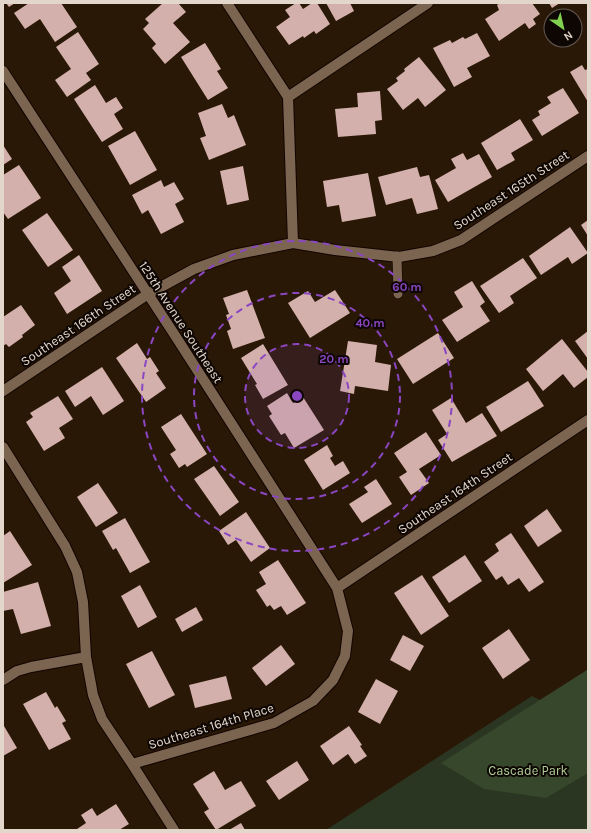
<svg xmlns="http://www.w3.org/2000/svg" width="591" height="833" font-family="Karla,sans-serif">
  <rect width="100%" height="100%" fill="#2a1806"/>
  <path fill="#2b3622" d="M532 696 588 725V830H326Z"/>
  <path fill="#37472b" d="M587 670 588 671V773L546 798 484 789 441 763Z"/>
  <path fill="#d3b0ac" d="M6 3H15L9 7Z
    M29 3H61L77 27 55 42 40 19 25 29 14 13Z
    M163 3H178L186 12 173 23 190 42 165 64 152 48 156 44 143 29 149 23 145 19Z
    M296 3H299L303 9 312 3H317L330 24 316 34 314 31 304 38 303 36 289 45 276 27 290 17 285 10Z
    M326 3H350L354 11 336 21Z
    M500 3H532L540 14 533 19 536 24 529 29 525 23 499 41 485 19 499 10 497 5Z
    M549 3H560L552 8Z
    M78 32 99 64 86 73 91 80 67 97 55 80 71 69 56 47Z
    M477 33 490 56 467 68 472 77 454 87 433 48 450 40 452 43 463 37 465 39Z
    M205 43 221 69 217 71 228 88 208 100 181 57Z
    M419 57 446 90 425 107 418 98 403 110 387 89 398 81 396 78 405 71 404 69Z
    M582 65 585 70 588 69V102L570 72Z
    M95 85 106 103 116 97 123 108 114 114 123 129 102 142 74 99Z
    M563 88 579 113 542 136 532 120 540 115 538 111 551 103 547 97Z
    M380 91 382 120 375 121 376 134 338 137 335 109 358 107 357 93Z
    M222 104 228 118 234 115 246 145 209 160 200 138 206 136 198 113Z
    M520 119 533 140 511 153 515 160 497 170 481 143Z
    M135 131 157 170 130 185 108 146Z
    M3 145 12 159 3 165Z
    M463 153 467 160 479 154 492 177 448 202 435 180 456 168 451 159Z
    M19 165 41 198 8 219 3 212V175Z
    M243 166 249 200 227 205 220 171Z
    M417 167 420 177 429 175 438 209 417 214 412 198 386 205 378 177Z
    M368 173 376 216 342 222 339 205 327 207 323 181Z
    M161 180 164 187 174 182 184 199 175 204 184 222 161 234 148 210 142 214 132 195Z
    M47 213 73 250 48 267 22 230Z
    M588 220V236L581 225Z
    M570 227 588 253 572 264 568 257 541 275 529 256Z
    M79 255 102 291 67 314 54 293 71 281 62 267Z
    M523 258 537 278 510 296 514 303 499 313 480 286Z
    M472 281 485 302 480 306 490 321 457 342 442 320 463 307 454 292Z
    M247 290 265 338 233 349 227 331 231 329 226 315 229 314 223 298Z
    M335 290 350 313 310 338 288 303 308 291 315 302Z
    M21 305 35 325 22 335 23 337 9 347 6 344 3 346V317Z
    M588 331V359L575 341Z
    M438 333 454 358 413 384 397 359Z
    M562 339 588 372V377L574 388 563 374 543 391 526 369Z
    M348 341 377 345 375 362 391 365 388 391 355 386 354 394 340 391Z
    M137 343 147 359 150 357 159 371 156 373 166 388 146 402 116 358Z
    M263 344 288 385 263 399 255 385 257 384 241 358Z
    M102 367 124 401 103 415 91 396 75 407 65 391Z
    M528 381 544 406 501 432 486 407Z
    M287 393 293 403 303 397 324 430 294 448 285 433 281 435 269 416 272 414 267 406Z
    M58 396 73 419 59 428 65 438 44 451 26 422 33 417 30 413Z
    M451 398 466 423 482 413 497 436 452 462 438 440 447 434 432 410Z
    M181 414 207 454 187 467 185 464 179 468 170 454 176 450 161 427Z
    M426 432 441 455 419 469 429 483 411 495 399 477 407 472 394 453Z
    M327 445 333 456 330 458 335 466 343 461 350 473 323 490 304 460Z
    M214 466 239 502 220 516 194 479Z
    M376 479 392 504 362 523 349 504 368 492 364 487Z
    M98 483 118 513 96 527 77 497Z
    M547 509 562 531 538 547 524 526Z
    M246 512 270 548 251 562 236 540 228 545 219 531Z
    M125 518 150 562 130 573 116 548 113 550 102 531Z
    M10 531 32 565 3 583V536Z
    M511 533 544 582 529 592 519 578 508 585 502 576 496 580 484 562 499 551 495 544Z
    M465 555 482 581 449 603 432 577Z
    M278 560 306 603 287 615 281 606 274 610 270 605 267 607 256 590 266 584 259 572Z
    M422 575 449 616 421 635 394 593Z
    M38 582 51 626 21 634 13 609 3 611V592Z
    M140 585 157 617 138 628 121 596Z
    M196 607 203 620 182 632 175 619Z
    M509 629 530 660 503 679 482 648Z
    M403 635 424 646 410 671 390 660Z
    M281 645 295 664 266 686 252 668Z
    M152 651 175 695 149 708 126 664Z
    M226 676 232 699 195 708 189 685Z
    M376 679 398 691 380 724 358 712Z
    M46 692 55 708 57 706 66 721 62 723 71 739 49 750 23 704Z
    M4 726 17 748 3 756V727Z
    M349 726 362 745 360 746 367 756 355 764 348 754 333 765 320 746Z
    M297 761 309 780 279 800 266 781Z
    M214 771 225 790 241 781 256 806 216 830 204 812 209 809 193 784Z
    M116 804 129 824 119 830H78L77 829 86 823 81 815 92 808 97 816Z
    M241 823 245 830H229Z"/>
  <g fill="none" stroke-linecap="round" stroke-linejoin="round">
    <defs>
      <path id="lane" d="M397 256 398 294"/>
      <path id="street" d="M227 3 288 97 293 243
        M3 71 148 294 176 337 337 588 348 631 345 656 333 680 313 701 274 723 132 764
        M288 97 428 3
        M3 391 148 294 194 269 233 255 293 243 335 250 399 257 433 251 461 240 588 156
        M3 447 65 546 77 572 83 602 86 657 93 695 102 719 132 764 174 830
        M337 588 588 420
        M3 680 17 671 31 667 86 657"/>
    </defs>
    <use href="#lane" stroke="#120400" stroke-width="10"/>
    <use href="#street" stroke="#120400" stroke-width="12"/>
    <use href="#lane" stroke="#7b6551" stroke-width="9"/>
    <use href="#street" stroke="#7b6551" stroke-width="10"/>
  </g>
  <circle cx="297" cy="396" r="52" fill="#8b46c1" fill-opacity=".12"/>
  <g fill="none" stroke="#8b46c1" stroke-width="2" stroke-dasharray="7 5">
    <circle cx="297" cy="396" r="52"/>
    <circle cx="297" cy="396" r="103"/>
    <circle cx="297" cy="396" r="155"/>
  </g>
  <g text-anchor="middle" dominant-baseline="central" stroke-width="4" stroke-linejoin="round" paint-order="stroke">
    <g font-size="13" fill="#e3d6cb" stroke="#0d0602">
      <text transform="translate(511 190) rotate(-33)">Southeast 165th Street</text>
      <text transform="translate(181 322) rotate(57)">125th Avenue Southeast</text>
      <text transform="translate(78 325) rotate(-34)">Southeast 166th Street</text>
      <text transform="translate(455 493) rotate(-34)">Southeast 164th Street</text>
      <text transform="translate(211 726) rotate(-17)">Southeast 164th Place</text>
    </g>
    <g font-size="13" fill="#b0ce99" stroke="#0d0602">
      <text x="528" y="770">Cascade Park</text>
    </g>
  </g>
  <circle cx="297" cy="396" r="6" fill="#8b46c1" stroke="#0d0602" stroke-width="2"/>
  <g font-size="12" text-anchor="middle" font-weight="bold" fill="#8b46c1" stroke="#0d0602" stroke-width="4" stroke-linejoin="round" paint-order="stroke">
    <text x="407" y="291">60 m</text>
    <text x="370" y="327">40 m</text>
    <text x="334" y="363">20 m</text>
  </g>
  <rect width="591" height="833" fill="none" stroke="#e3d6cb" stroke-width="8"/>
  <g transform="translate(563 28) rotate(146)"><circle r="19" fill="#0d0602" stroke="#635952"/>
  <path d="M0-3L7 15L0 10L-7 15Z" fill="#82d04f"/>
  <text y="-6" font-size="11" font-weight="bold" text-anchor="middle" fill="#e3d6cb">N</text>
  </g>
</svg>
